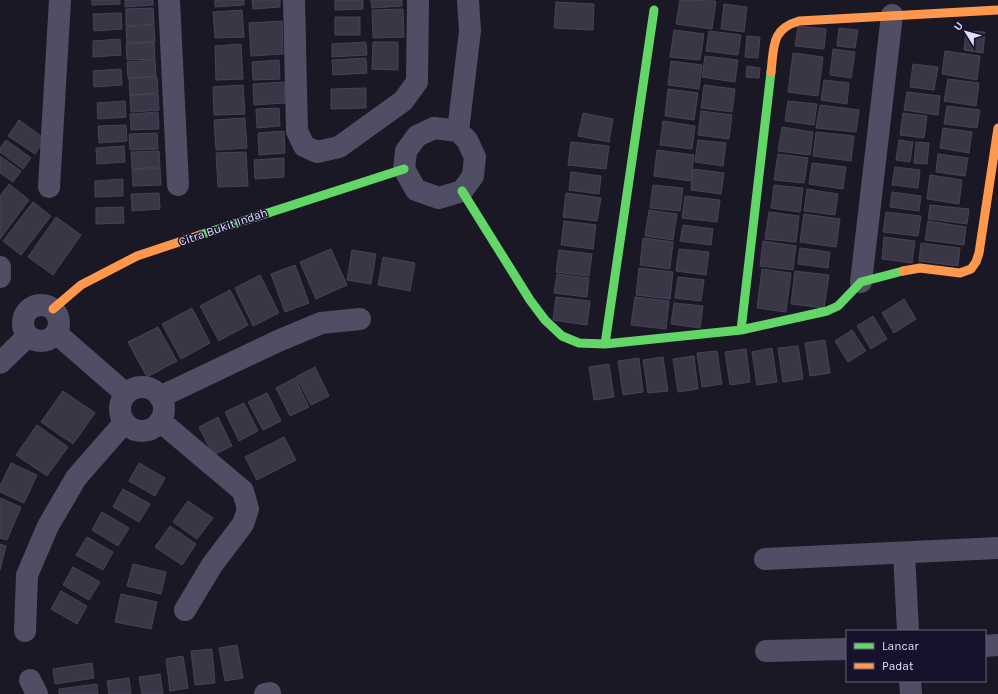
<svg xmlns="http://www.w3.org/2000/svg" width="998" height="694" font-family="Karla,sans-serif">
  <rect width="100%" height="100%" fill="#1a1825"/>
  <path fill="#3a3646" stroke="#474358" d="M92 0H120V4L92 5Z
    M125 0H153V5L125 7Z
    M215 0H244V5L215 7Z
    M252 0H280V7L253 9Z
    M335 0H363V9L335 10Z
    M371 0H402V6L372 8Z
    M680 0 716 1 712 29 676 24Z
    M556 2 594 4 593 30 554 28Z
    M724 4 747 7 744 32 721 29Z
    M153 8 154 24 126 26V9Z
    M403 9 404 37 373 38 372 10Z
    M242 10 244 37 215 38 213 12Z
    M121 13 122 29 94 31 93 14Z
    M335 17H360V35H335Z
    M282 21 283 54 251 56 249 23Z
    M154 25 155 42 127 43 126 27Z
    M798 26 826 29 824 49 795 46Z
    M839 28 858 30 855 48 837 46Z
    M674 30 704 34 700 60 670 57Z
    M709 31 741 35 738 55 706 51Z
    M966 31 985 32 983 53 964 50Z
    M747 36 760 37 758 58 745 57Z
    M120 39 121 55 93 57V41Z
    M154 42 155 59 127 60 126 44Z
    M366 42 367 55 332 57V44Z
    M373 42H398V70L372 69Z
    M241 44 243 79 216 80 215 46Z
    M833 49 855 52 851 78 830 75Z
    M945 51 980 56 977 80 942 74Z
    M793 53 823 57 818 96 788 92Z
    M705 56 738 60 735 82 702 77Z
    M366 58 367 73 333 75 332 60Z
    M155 60 156 76 128 78 127 62Z
    M279 60 280 79 253 80 252 62Z
    M671 61 702 65 699 89 668 85Z
    M913 64 938 67 934 90 910 87Z
    M747 66 760 68 759 78 746 77Z
    M121 69 122 85 94 87 93 71Z
    M157 77 158 93 130 95 129 78Z
    M948 79 979 83 976 106 944 101Z
    M824 80 849 83 847 104 821 100Z
    M284 82 285 103 254 105 253 84Z
    M243 85 245 114 214 115 213 87Z
    M704 85 735 89 732 112 701 108Z
    M366 88V108L331 109V89Z
    M668 89 698 93 694 120 665 116Z
    M907 92 940 96 938 115 904 110Z
    M158 94 159 110 131 112 130 95Z
    M125 101 126 117 98 119 97 103Z
    M788 101 817 104 814 125 785 121Z
    M820 105 859 110 856 132 816 128Z
    M947 106 980 110 977 128 944 124Z
    M279 108 280 126 257 128 256 109Z
    M701 111 732 115 729 139 698 135Z
    M158 112 159 129 131 130 130 114Z
    M583 113 613 119 609 142 578 136Z
    M903 113 927 116 924 138 900 135Z
    M245 118 247 148 216 150 214 120Z
    M19 120 45 139 35 154 8 136Z
    M663 121 695 126 692 149 660 145Z
    M126 125 127 141 99 143 98 126Z
    M782 127 813 132 810 155 778 151Z
    M943 128 972 132 969 153 940 148Z
    M284 131 285 153 259 155 258 133Z
    M816 132 854 136 851 161 813 156Z
    M157 133 158 149 130 150 129 134Z
    M6 140 31 158 23 169 0 152V148Z
    M698 140 726 143 723 166 695 162Z
    M899 140 913 142 910 162 896 160Z
    M571 142 609 146 606 169 568 165Z
    M916 142 929 143 927 164 914 163Z
    M124 146 125 162 97 164 96 148Z
    M657 150 694 155 691 181 654 176Z
    M159 151 160 167 132 169 131 152Z
    M246 152 248 186 218 187 216 153Z
    M778 154 808 158 804 183 774 180Z
    M938 154 968 158 965 176 936 172Z
    M0 156 21 171 13 182 0 173Z
    M284 158V177L255 179 254 160Z
    M812 163 846 167 843 189 809 184Z
    M895 167 920 170 918 188 892 185Z
    M160 168 161 185 133 186 132 170Z
    M693 169 724 173 721 194 691 190Z
    M571 172 601 176 599 194 569 190Z
    M930 175 962 180 959 204 927 199Z
    M123 179V196L95 197V181Z
    M9 184 29 200 0 239V196Z
    M653 185 683 188 680 211 650 208Z
    M774 185 803 188 800 212 771 208Z
    M807 189 838 194 835 215 804 211Z
    M892 192 921 196 919 211 890 207Z
    M159 193 160 209 132 211 131 194Z
    M566 193 601 198 597 221 563 217Z
    M685 196 720 200 717 222 682 218Z
    M33 202 51 216 21 255 3 241Z
    M930 205 969 209 967 224 928 219Z
    M123 207 124 223 96 224V208Z
    M649 210 677 214 673 240 645 236Z
    M769 212 799 216 796 242 765 239Z
    M886 212 921 216 918 236 883 232Z
    M804 214 840 219 836 247 800 242Z
    M56 217 81 235 53 275 28 257Z
    M564 221 596 225 593 249 561 245Z
    M928 221 966 227 964 245 925 240Z
    M683 225 713 229 711 245 680 241Z
    M884 237 915 241 912 263 882 259Z
    M643 238 673 242 670 269 640 265Z
    M763 241 796 246 793 270 760 266Z
    M921 243 960 248 958 266 919 261Z
    M800 248 830 252 828 268 798 264Z
    M331 249 347 285 316 299 300 262Z
    M679 249 709 252 706 275 676 271Z
    M352 250 376 254 371 284 347 280Z
    M559 250 592 254 589 276 556 272Z
    M383 257 415 263 410 291 378 285Z
    M295 265 309 303 285 312 271 274Z
    M639 268 673 272 670 299 636 295Z
    M762 269 791 273 786 312 757 308Z
    M795 271 829 275 824 308 791 304Z
    M557 274 589 278 587 297 554 293Z
    M260 275 279 313 253 326 235 288Z
    M678 277 704 280 701 301 675 298Z
    M230 290 248 325 219 341 200 306Z
    M556 297 590 301 587 325 553 320Z
    M635 297 669 301 666 329 631 325Z
    M904 299 916 319 894 333 882 313Z
    M674 303 703 306 700 328 671 324Z
    M192 308 210 343 181 359 162 324Z
    M873 316 887 339 871 349 857 326Z
    M158 327 177 361 147 377 128 342Z
    M852 330 866 351 848 362 835 341Z
    M825 340 830 373 810 376 805 343Z
    M798 346 803 379 783 382 778 348Z
    M772 348 777 382 757 385 752 352Z
    M746 349 750 382 730 385 725 352Z
    M717 351 722 384 702 387 697 353Z
    M694 356 698 389 678 392 673 359Z
    M663 357 668 391 648 393 643 360Z
    M639 358 643 392 623 395 618 361Z
    M609 364 614 397 594 400 589 367Z
    M315 367 329 396 311 405 296 377Z
    M295 378 309 407 290 416 276 388Z
    M63 391 95 413 73 444 41 422Z
    M267 393 281 421 263 430 248 402Z
    M244 403 258 431 239 441 225 412Z
    M218 417 232 446 213 455 199 427Z
    M37 425 68 447 47 476 16 455Z
    M284 437 296 460 257 480 245 457Z
    M11 463 37 475 24 503 0 492V486Z
    M139 463 165 478 155 496 129 481Z
    M123 489 150 504 139 522 113 507Z
    M0 498 21 507 7 540 0 538Z
    M188 501 213 518 197 539 173 522Z
    M102 512 129 528 118 546 92 530Z
    M170 526 196 544 182 565 155 547Z
    M87 537 113 552 103 570 76 555Z
    M0 544 6 546 0 570Z
    M133 564 166 572 161 594 127 586Z
    M73 567 100 582 89 600 63 585Z
    M61 591 87 606 77 624 51 609Z
    M121 594 157 602 151 629 115 622Z
    M237 645 243 678 225 681 219 648Z
    M212 649 215 683 195 685 191 651Z
    M183 656 188 688 170 691 166 659Z
    M92 663 94 678 55 684 53 669Z
    M160 674 163 694H142L139 677Z
    M129 678 131 694H109L107 681Z
    M97 684 98 694H59V689Z"/>
  <g fill="none" stroke-linecap="round" stroke-linejoin="round">
    <path stroke="#4f4e65" stroke-width="22" d="M169 0 178 185
      M294 0 297 131 304 146 317 152 339 147 403 101 417 82 418 0
      M434 128 458 131 467 140 475 157 473 176 462 191 439 198 416 190 404 169 406 151 417 136Z
      M458 131 470 31 468 0
      M49 187 60 0
      M0 267V277
      M861 282 892 15
      M23 323a18 18 0 1 1 36 0a18 18 0 1 1-36 0Z
      M56 333 126 394
      M0 363 28 336
      M120 409a22 22 0 1 1 44 0a22 22 0 1 1-44 0Z
      M160 397 278 341 321 323 360 319
      M160 421 243 491 248 509 243 524 212 565 185 610
      M904 553 908 631
      M765 559 998 548
      M25 631 27 575 48 526 76 478 124 423
      M985 646 998 645
      M766 651 847 649
      M30 680 37 694
      M910 681 911 694
      M265 694 270 693"/>
    <path stroke="#63d668" stroke-width="9" d="M462 191 530 300 545 320 562 336 579 343 605 344 741 330 827 311 838 306 861 282 903 271
      M200 235 404 169
      M741 330 771 72
      M605 344 654 10"/>
    <path stroke="#ff974d" stroke-width="9" d="M771 72C774 47 771 29 799 21L998 10
      M903 271 920 268 960 273 971 269 976 262 979 253 998 128
      M53 309 81 285 137 256 200 235"/>
  </g>
  <g text-anchor="middle" dominant-baseline="central" stroke-width="3" stroke-linejoin="round" paint-order="stroke">
    <g font-size="12" fill="#e1ddfe" stroke="#17122b">
      <text transform="translate(223 227) rotate(-19)">Citra Bukit Indah</text>
    </g>
  </g>
  <rect x="846" y="630" width="140" height="52" fill="#17122b" stroke="#68637f"/>
  <rect x="854" y="643" width="20" height="6" fill="#63d668" stroke="#68637f"/>
  <text x="882" y="650" font-size="12" fill="#e1ddfe">Lancar</text>
  <rect x="854" y="663" width="20" height="6" fill="#ff974d" stroke="#68637f"/>
  <text x="882" y="670" font-size="12" fill="#e1ddfe">Padat</text>
  <g transform="translate(966 32) rotate(307)" stroke="#17122b" stroke-width="3" paint-order="stroke">
  <path d="M0-3L7 15L0 10L-7 15Z" fill="#e1ddfe"/>
  <text y="-6" font-size="11" font-weight="bold" text-anchor="middle" fill="#e1ddfe">U</text>
  </g>
</svg>
